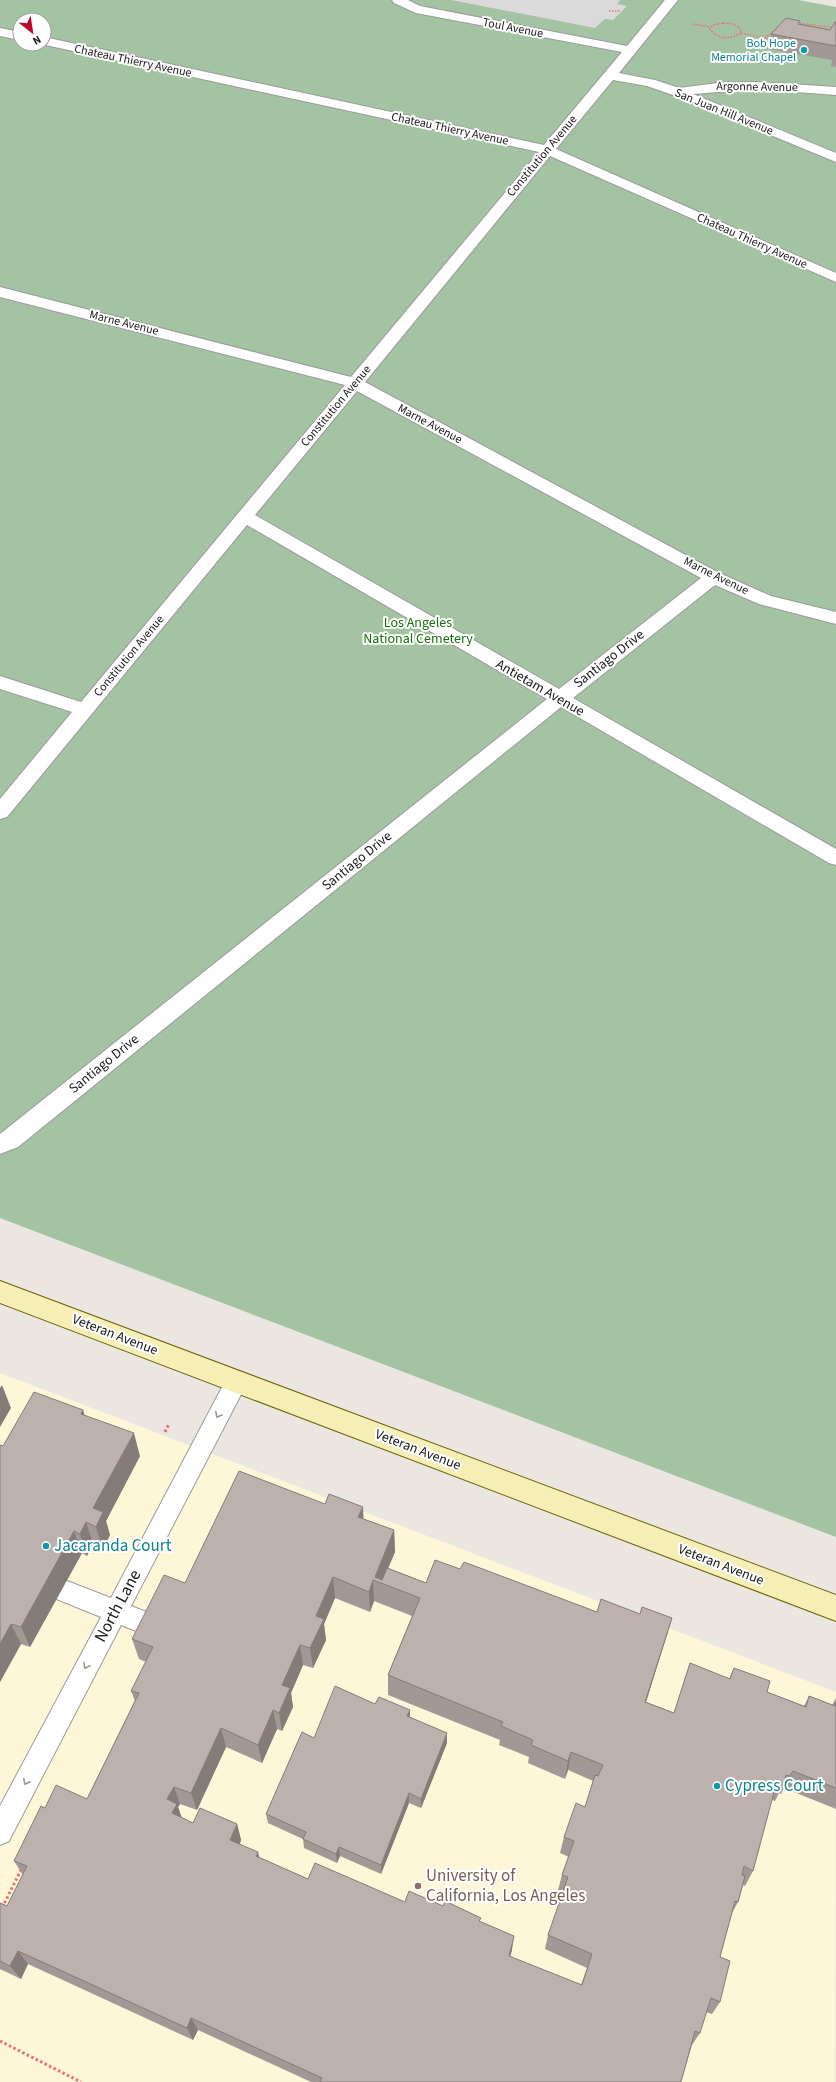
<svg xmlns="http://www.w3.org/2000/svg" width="836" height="2082" font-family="'Source Sans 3',sans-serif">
  <rect width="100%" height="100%" fill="#ece6e0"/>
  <path fill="#fdf7d8" d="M0 1373 836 1692 835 2082H0Z"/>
  <path fill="#a3c3a3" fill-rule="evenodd" d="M0 0H798L836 7V1537L0 1218ZM20 20H44V44H20Z"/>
  <path fill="#dadada" d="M451 0H620L617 4 627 6 613 20 605 19 595 28Z"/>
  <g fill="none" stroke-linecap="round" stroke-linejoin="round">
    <defs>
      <path id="lane" d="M237 1371 245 1374 248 1381 131 1606 162 1618 166 1626 162 1634 154 1638 121 1625 9 1841 0 1845V1806L101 1617 54 1598 50 1590 54 1582 62 1579 111 1598 229 1374Z"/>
      <path id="street" d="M392 0H408L420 6 627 46 665 0H678L619 73 655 80 679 88 718 83 757 82 836 87V95L757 89 693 94 836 153V162L673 95 647 86 613 80 556 149 836 273V282L550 156 365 382 719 573 771 596 836 612V624L759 604 715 585 573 698 836 849V865L829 863 561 707 18 1147 0 1154V1134L547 699 247 525 7 817 0 819V799L72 712 0 689V676L81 702 345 385 0 297V287L351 377 539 152 41 44H44V37L544 145 622 52 416 13 394 3ZM357 391 701 578 559 689 255 515Z
        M0 28 20 32V40L0 36Z"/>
      <path id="secondary" d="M0 1281 836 1595V1621L0 1303Z"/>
    </defs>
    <use href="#lane" stroke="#9b9b9b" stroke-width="2"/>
    <use href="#street" stroke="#9b9b9b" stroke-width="2"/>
    <use href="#secondary" stroke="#69640a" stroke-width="2"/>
    <path stroke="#f16c73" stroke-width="1.5" stroke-dasharray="1.5 1.5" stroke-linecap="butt" d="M609 11H620
      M723 23 733 24 740 28 741 33C731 39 717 40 710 29L713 25Z
      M797 23 836 28
      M693 24 710 27
      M741 33 774 40
      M765 38 780 26"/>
    <path stroke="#f16c73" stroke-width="3" stroke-dasharray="2.5 2.5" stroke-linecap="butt" d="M165 1432 169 1424
      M0 1912 22 1868
      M0 2041 81 2082"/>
    <use href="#lane" fill="#fff" fill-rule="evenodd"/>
    <use href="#street" fill="#fff" fill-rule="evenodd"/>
    <use href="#secondary" fill="#f5eeb5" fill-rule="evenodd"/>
  </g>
  <path fill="#a29895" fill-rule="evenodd" d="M836 21V67L831 66 832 60 769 49 771 34 800 24 830 30Z
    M83 1410 84 1415 140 1456 106 1521 110 1535 103 1549 93 1544 87 1556 82 1553 30 1647 21 1644 0 1682 3 1446Z
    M363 1519 394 1530 395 1552 388 1568 426 1583 460 1569 597 1612 640 1614 672 1618 646 1702 674 1713 690 1663 729 1679 734 1668 767 1692 804 1706 809 1696 832 1705 836 1698V1809L784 1788 781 1794 779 1793 775 1801 772 1800 753 1871 745 1886 743 1885 738 1902 732 1913 720 1957V2002L712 2014 706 2012 700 2033 692 2045 681 2082H311L198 2030 193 2040 28 1964 21 1979 0 1969V1903L7 1906 23 1875 14 1861 45 1808 87 1799 135 1701 131 1691 146 1662 139 1659 132 1639 185 1583ZM335 1598 370 1612 374 1601 412 1616 388 1675V1695L500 1740 499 1745 529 1757 528 1763 565 1779 568 1770 593 1781 585 1807 564 1837 560 1853 569 1857 562 1875 558 1890 563 1892 548 1935 545 1949 587 1968 581 1985 510 1957 512 1950 480 1922 443 1906 405 1902 308 1879 260 1858 240 1844 241 1840 237 1824 193 1823 181 1817 178 1807 180 1804 197 1810 226 1747 262 1763 277 1729 282 1731 293 1707 291 1693 303 1665 313 1668 326 1640 324 1624Z
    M375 1704 410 1717 447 1743 421 1808 409 1803 381 1874 340 1856 337 1863 304 1848 303 1839 268 1823 266 1814 314 1738Z"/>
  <path fill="#847c79" d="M2 1385 11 1408 0 1427V1388Z
    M83 1410 90 1433 81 1414Z
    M134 1433 140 1456 106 1521 110 1535 103 1549 96 1527 93 1508Z
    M363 1507 364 1529 358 1517Z
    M86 1522 93 1544 87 1556 80 1534Z
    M394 1530 395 1552 382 1583 375 1577Z
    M74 1531 82 1553 30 1647 21 1627Z
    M333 1577 335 1598 324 1624 326 1640 313 1668 310 1648 316 1616Z
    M373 1580 374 1601 370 1612 369 1592Z
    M672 1618 666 1638 640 1721 645 1702Z
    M11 1624 21 1644 0 1682V1644Z
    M300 1645 303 1665 291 1693 293 1707 282 1731 279 1713 282 1685Z
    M273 1710 277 1729 262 1763 258 1745Z
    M410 1710V1720L407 1716Z
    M221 1728 226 1747 197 1810 191 1793Z
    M447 1733V1743L421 1808V1799Z
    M571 1752 568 1770 565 1779 568 1761Z
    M174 1787 180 1804 178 1807 183 1821 179 1830 167 1799Z
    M409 1793V1803L381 1874V1865Z
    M237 1824 241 1840 234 1856 230 1840Z
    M339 1847 340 1856 337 1863 336 1854Z
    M258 1852 262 1868 256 1856Z
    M514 1936 512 1950 506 1970 509 1956Z
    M18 1951 28 1964 21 1979 10 1966Z
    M191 2018 198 2030 193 2040 187 2028Z"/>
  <path fill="#bcb1ad" stroke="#847c79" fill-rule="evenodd" d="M786 18 800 21 798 24 830 30 836 21V46L771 34Z
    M34 1392 83 1410 81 1414 134 1433 93 1508 103 1512 96 1527 86 1522 80 1534 74 1531 21 1627 11 1624 0 1644V1445L3 1446Z
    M239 1471 325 1504 329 1494 363 1507 358 1517 394 1530 375 1577 382 1580 387 1568 426 1583 435 1560 460 1569 464 1562 597 1612 601 1599 640 1614 642 1607 672 1618 645 1702 674 1713 690 1663 730 1679 734 1668 770 1681 767 1692 806 1707 809 1696 835 1706 836 1702V1788L793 1771 790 1776 786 1775 784 1783 777 1781 753 1871 744 1866 742 1875 745 1876 738 1902 735 1901 720 1957 730 1961 720 2002 711 1998 700 2033 695 2031 681 2082H320L322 2078 191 2018 187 2028 18 1951 10 1966 0 1961V1903L7 1906 27 1866 14 1861 41 1806 45 1808 56 1785 87 1799 139 1693 131 1691 153 1647 132 1639 164 1575 185 1583ZM333 1577 369 1592 373 1580 420 1598 388 1675 503 1722 501 1726 533 1740 531 1745 568 1761 571 1752 603 1765 598 1776 595 1775 585 1807 576 1803 564 1837 574 1841 562 1875 568 1877 548 1935 592 1954 582 1985 509 1956 514 1936 479 1921 481 1918 445 1901 443 1906 409 1891 405 1902 315 1863 308 1879 256 1856 258 1852 230 1840 237 1824 200 1808 193 1823 172 1813 177 1804 167 1799 174 1787 191 1793 221 1728 258 1745 273 1710 279 1713 290 1688 282 1685 300 1645 310 1648 324 1619 316 1616Z
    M335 1686 375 1704 379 1697 410 1710 407 1716 447 1733 421 1799 409 1793 381 1865 339 1847 336 1854 303 1839 306 1832 266 1814 302 1732 314 1738Z"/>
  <defs><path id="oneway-chevron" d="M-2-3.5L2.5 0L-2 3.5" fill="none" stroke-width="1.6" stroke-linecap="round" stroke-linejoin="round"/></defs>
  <g stroke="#989898">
    <use href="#oneway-chevron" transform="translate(218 1415) rotate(118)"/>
    <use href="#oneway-chevron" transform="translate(86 1666) rotate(117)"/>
    <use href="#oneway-chevron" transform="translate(26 1782) rotate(117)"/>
  </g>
  <g fill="#0f9aa8" stroke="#fff" stroke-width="1.5">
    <circle cx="804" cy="50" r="4"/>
    <circle cx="46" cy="1546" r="4"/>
    <circle cx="717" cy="1786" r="4"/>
  </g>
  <circle fill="#8d6e63" stroke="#fff" stroke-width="1.5" cx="418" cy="1886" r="4"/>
  <g text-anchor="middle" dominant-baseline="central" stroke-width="4" stroke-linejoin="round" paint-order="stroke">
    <g font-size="12" fill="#1a1a1a" stroke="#fff">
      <text transform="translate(513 28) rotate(11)">Toul Avenue</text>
      <text transform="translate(133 61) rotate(12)">Chateau Thierry Avenue</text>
      <text transform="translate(757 87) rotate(1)">Argonne Avenue</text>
      <text transform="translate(724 112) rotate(22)">San Juan Hill Avenue</text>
      <text transform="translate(450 129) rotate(12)">Chateau Thierry Avenue</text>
      <text transform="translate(542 156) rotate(-50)">Constitution Avenue</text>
      <text transform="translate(752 241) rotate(24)">Chateau Thierry Avenue</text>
      <text transform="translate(124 323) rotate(14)">Marne Avenue</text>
      <text transform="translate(336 406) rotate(-50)">Constitution Avenue</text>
      <text transform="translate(430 424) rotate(28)">Marne Avenue</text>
      <text transform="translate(716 576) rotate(26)">Marne Avenue</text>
      <text transform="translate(129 656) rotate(-50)">Constitution Avenue</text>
    </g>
    <g font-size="12" fill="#0d838f" stroke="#fff" text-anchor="end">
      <text x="796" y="43">Bob Hope<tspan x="796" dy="14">Memorial Chapel</tspan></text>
    </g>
    <g font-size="14" fill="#187011" stroke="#fff">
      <text x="418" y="623">Los Angeles<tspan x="418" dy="16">National Cemetery</tspan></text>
    </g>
    <g font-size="14" fill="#1a1a1a" stroke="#fff">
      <text transform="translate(609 659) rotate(-38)">Santiago Drive</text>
      <text transform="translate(540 688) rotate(30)">Antietam Avenue</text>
      <text transform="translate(357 861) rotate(-39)">Santiago Drive</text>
      <text transform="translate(104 1064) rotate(-39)">Santiago Drive</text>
      <text transform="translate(115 1335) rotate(21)">Veteran Avenue</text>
      <text transform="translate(418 1450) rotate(21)">Veteran Avenue</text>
      <text transform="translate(721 1565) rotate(21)">Veteran Avenue</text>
    </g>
    <g font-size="17" fill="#0d838f" stroke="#fff" text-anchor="start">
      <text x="54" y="1546">Jacaranda Court</text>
      <text x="725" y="1786">Cypress Court</text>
    </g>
    <g font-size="17" fill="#1a1a1a" stroke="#fff">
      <text transform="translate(118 1606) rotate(-62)">North Lane</text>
    </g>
    <g font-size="17" fill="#785e54" stroke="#fff" text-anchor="start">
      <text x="426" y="1876">University of<tspan x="426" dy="20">California, Los Angeles</tspan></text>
    </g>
  </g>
  <g transform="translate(32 32) rotate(150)"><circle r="19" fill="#ffffff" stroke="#a3a3a3"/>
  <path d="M0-3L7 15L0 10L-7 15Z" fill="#ba0b26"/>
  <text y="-6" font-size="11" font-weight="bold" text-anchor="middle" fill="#1a1a1a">N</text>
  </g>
</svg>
